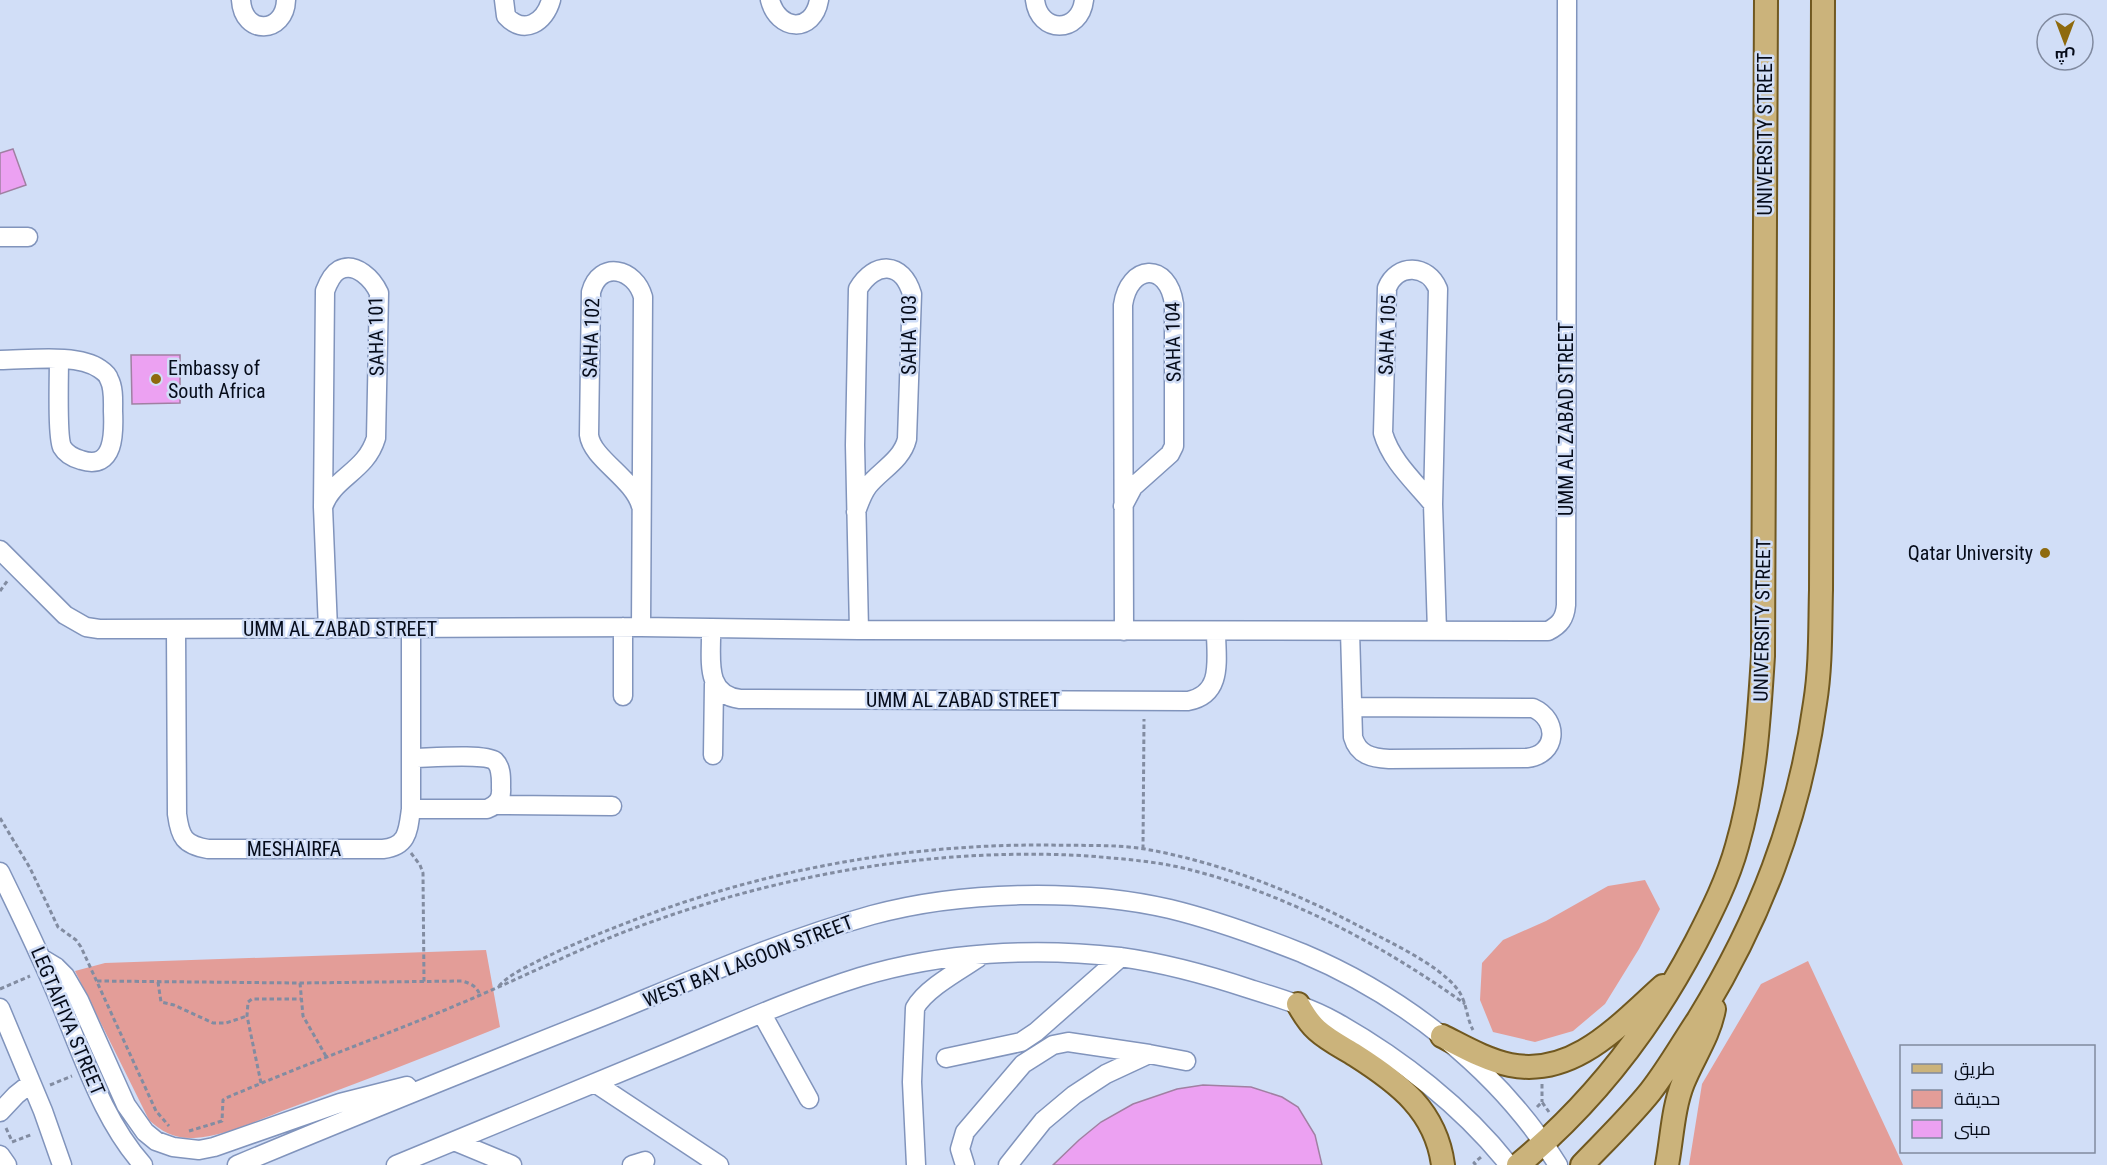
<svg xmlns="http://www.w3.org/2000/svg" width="2107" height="1165" font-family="'Roboto Condensed',Cairo,sans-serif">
  <rect width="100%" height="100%" fill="#d1def7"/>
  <path fill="#e39d98" d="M1645 880 1660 909 1639 949 1605 1004 1573 1031 1535 1042 1493 1032 1480 1000 1482 963 1503 940 1546 921 1608 886Z
    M486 950 500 1027C431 1055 361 1082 290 1108 260 1119 227 1136 194 1138 175 1139 162 1132 149 1120L75 971 105 963Z
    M1808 961 1903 1165H1689L1702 1084 1761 984Z"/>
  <path fill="#eca1f2" stroke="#a080a2" stroke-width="1.5" d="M13 149 26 185 0 194V153Z
    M131 355H180V403L132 404Z
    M1203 1085 1251 1087 1282 1097 1298 1107 1315 1135 1322 1165H1053L1079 1140 1101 1122 1133 1104 1177 1089Z"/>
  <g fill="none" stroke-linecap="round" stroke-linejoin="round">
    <defs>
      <path id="minor" d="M241 0C243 36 285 34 286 0
        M504 0 506 16C524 36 545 22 551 0
        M770 0C778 31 813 34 819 0
        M1035 0C1039 34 1080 34 1084 0
        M0 237H28
        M0 360C27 360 78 353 100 369 103 371 108 375 109 379 114 388 113 401 113 411 114 432 115 471 81 460 74 458 66 454 62 447 57 436 59 375 59 359
        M1433 504C1415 482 1391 461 1383 433L1387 288C1397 263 1428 264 1438 289L1433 504 1437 631
        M1123 506 1133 487 1170 454 1174 446V304C1168 261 1129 264 1123 305L1124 631
        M323 507C333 477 366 472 376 438L379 293C373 280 356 261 339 270 332 274 328 283 325 291L323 507 328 629
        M856 512C859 503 862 494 868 486 881 470 902 460 907 439L912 294C902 261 875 261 858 289L855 445 859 630
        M0 550 65 615 86 627 99 629 641 627 859 630 1548 631C1560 625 1565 618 1566 605L1567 0
        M623 627V696
        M641 627 643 297C635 268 600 260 591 292L589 435C592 459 633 478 641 506
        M711 628C712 657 703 694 740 699L1188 701C1224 694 1216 659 1216 631
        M176 629 177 814C180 837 184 845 208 849H383C408 846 408 831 411 809V628
        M1350 631 1353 737C1358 755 1372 758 1389 759L1527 758C1557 755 1560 720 1533 708L1352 707
        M713 755 714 684
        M411 758C427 758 484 753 495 761 502 768 501 779 501 788 502 799 497 805 487 809H411
        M496 805 612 806
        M0 872C23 919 46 966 65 1014 87 1067 105 1122 143 1165
        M41 958 56 967 65 976 79 1000 126 1105 145 1132 156 1141 173 1147 199 1150 214 1147 340 1103 407 1086
        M0 1008 43 1111 62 1165
        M762 1014 809 1099
        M946 1058 1021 1042 1036 1032 1121 957
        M595 1083 719 1165
        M0 1112 16 1095 31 1083
        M454 1141 512 1165
        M0 1155 7 1165
        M237 1165C359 1114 481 1065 604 1016 692 980 780 941 872 915 960 891 1080 888 1170 909 1215 920 1259 936 1302 953 1404 996 1499 1070 1558 1165
        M396 1165C488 1127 580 1089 672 1051 734 1025 796 997 860 977 943 952 1034 947 1120 957 1164 963 1208 975 1250 989 1279 998 1309 1007 1336 1022 1400 1058 1463 1107 1509 1165
        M632 1165 645 1161
        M916 1165 912 1082 915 1008C925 989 960 970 978 958
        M965 1165 960 1149 965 1132 1023 1064 1053 1045 1068 1042 1149 1054
        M1008 1165 1043 1121 1074 1095 1106 1074 1149 1054 1186 1061"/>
      <path id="major" d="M1298 1004C1303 1013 1309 1023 1317 1030 1328 1040 1342 1047 1355 1055 1399 1083 1436 1111 1443 1165
        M1442 1036C1464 1047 1486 1060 1510 1065 1574 1078 1620 1024 1663 986
        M1518 1165C1593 1103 1651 1028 1696 942 1712 911 1728 879 1737 846 1755 784 1759 720 1763 656L1766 0
        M1582 1165C1605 1141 1629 1118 1650 1092 1668 1069 1682 1044 1698 1020 1759 921 1799 819 1815 703 1821 666 1820 628 1821 590L1823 0
        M1667 1165C1672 1138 1673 1108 1683 1083 1693 1058 1709 1036 1714 1009"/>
    </defs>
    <use href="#minor" stroke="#8194bc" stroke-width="21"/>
    <use href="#major" stroke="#705820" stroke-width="26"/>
    <path stroke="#828ca1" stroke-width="3" stroke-dasharray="4.5 3" stroke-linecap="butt" d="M0 591 8 580
      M0 818 30 868 58 927 76 940 81 947 156 1111 169 1126
      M1143 849 1144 719
      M411 853 420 865 423 873 424 982
      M97 981 300 983 462 981C472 984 476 986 480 995
      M158 982 161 1002 174 1005 213 1023H226L247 1016
      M300 983 303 1016 327 1058
      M499 986C508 976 522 969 534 963 570 945 605 931 642 917 773 868 910 844 1049 845 1081 846 1114 844 1145 849 1218 862 1290 890 1355 924 1385 940 1439 964 1458 990 1467 1002 1466 1017 1473 1030
      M0 989 30 976
      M261 1083 247 1016 248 1002 252 999H301
      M1542 1084V1102
      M50 1085 72 1076
      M1537 1107 1542 1102 1549 1112
      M6 1128 12 1141
      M189 1131 222 1121 223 1100 226 1098C310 1062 395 1032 478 996 536 971 593 942 654 921 792 872 942 847 1089 856 1122 859 1155 861 1187 869 1285 893 1383 945 1465 1004
      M12 1142 33 1134
      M1476 1165 1474 1163 1481 1157"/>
    <use href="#minor" stroke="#fff" stroke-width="18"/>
    <use href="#major" stroke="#cbb37b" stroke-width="22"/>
  </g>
  <g fill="#8e6a0e" stroke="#d1def7" stroke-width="2">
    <circle cx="156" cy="379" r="6"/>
    <circle cx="2045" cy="553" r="6"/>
  </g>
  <g text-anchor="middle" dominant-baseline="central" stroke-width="5" stroke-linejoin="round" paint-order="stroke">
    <g font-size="20" fill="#060c1a" stroke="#d1def7">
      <text transform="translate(1765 134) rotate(-90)">UNIVERSITY STREET</text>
      <text transform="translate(909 335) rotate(-90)">SAHA 103</text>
      <text transform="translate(1387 335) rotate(-88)">SAHA 105</text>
      <text transform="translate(376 336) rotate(-91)">SAHA 101</text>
      <text transform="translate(591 338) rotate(-88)">SAHA 102</text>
      <text transform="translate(1173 342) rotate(-91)">SAHA 104</text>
      <text transform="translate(1566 419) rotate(-90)">UMM AL ZABAD STREET</text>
      <text transform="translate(1762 620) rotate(-89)">UNIVERSITY STREET</text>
      <text x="340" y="629">UMM AL ZABAD STREET</text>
      <text x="963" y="700">UMM AL ZABAD STREET</text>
      <text x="294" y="849">MESHAIRFA</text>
      <text transform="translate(748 961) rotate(-21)">WEST BAY LAGOON STREET</text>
      <text transform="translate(68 1021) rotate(67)">LEGTAIFIYA STREET</text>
    </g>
    <g font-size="20" fill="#060c1a" stroke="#d1def7" text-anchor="start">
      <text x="168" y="368">Embassy of<tspan x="168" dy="23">South Africa</tspan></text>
      <text x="2033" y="553" text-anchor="end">Qatar University</text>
    </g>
  </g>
  <rect x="1900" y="1045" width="195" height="108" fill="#d1def7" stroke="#808a9f" stroke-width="1.5"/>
  <rect x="1912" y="1064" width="30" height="9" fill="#cbb37b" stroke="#808a9f" stroke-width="1.5"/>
  <text x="1954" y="1075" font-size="18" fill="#060c1a">طريق</text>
  <rect x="1912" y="1090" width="30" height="18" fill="#e39d98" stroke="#808a9f" stroke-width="1.5"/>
  <text x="1954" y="1105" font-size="18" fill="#060c1a">حديقة</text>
  <rect x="1912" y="1120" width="30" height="18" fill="#eca1f2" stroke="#808a9f" stroke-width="1.5"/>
  <text x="1954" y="1135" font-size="18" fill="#060c1a">مبنى</text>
  <g transform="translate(2065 42) rotate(180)"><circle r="28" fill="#d1def7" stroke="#808a9f" stroke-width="1.5"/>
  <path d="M0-4.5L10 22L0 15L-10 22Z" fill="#8e6a0e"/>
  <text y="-9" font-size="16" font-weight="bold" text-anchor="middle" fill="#060c1a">ش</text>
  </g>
</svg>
